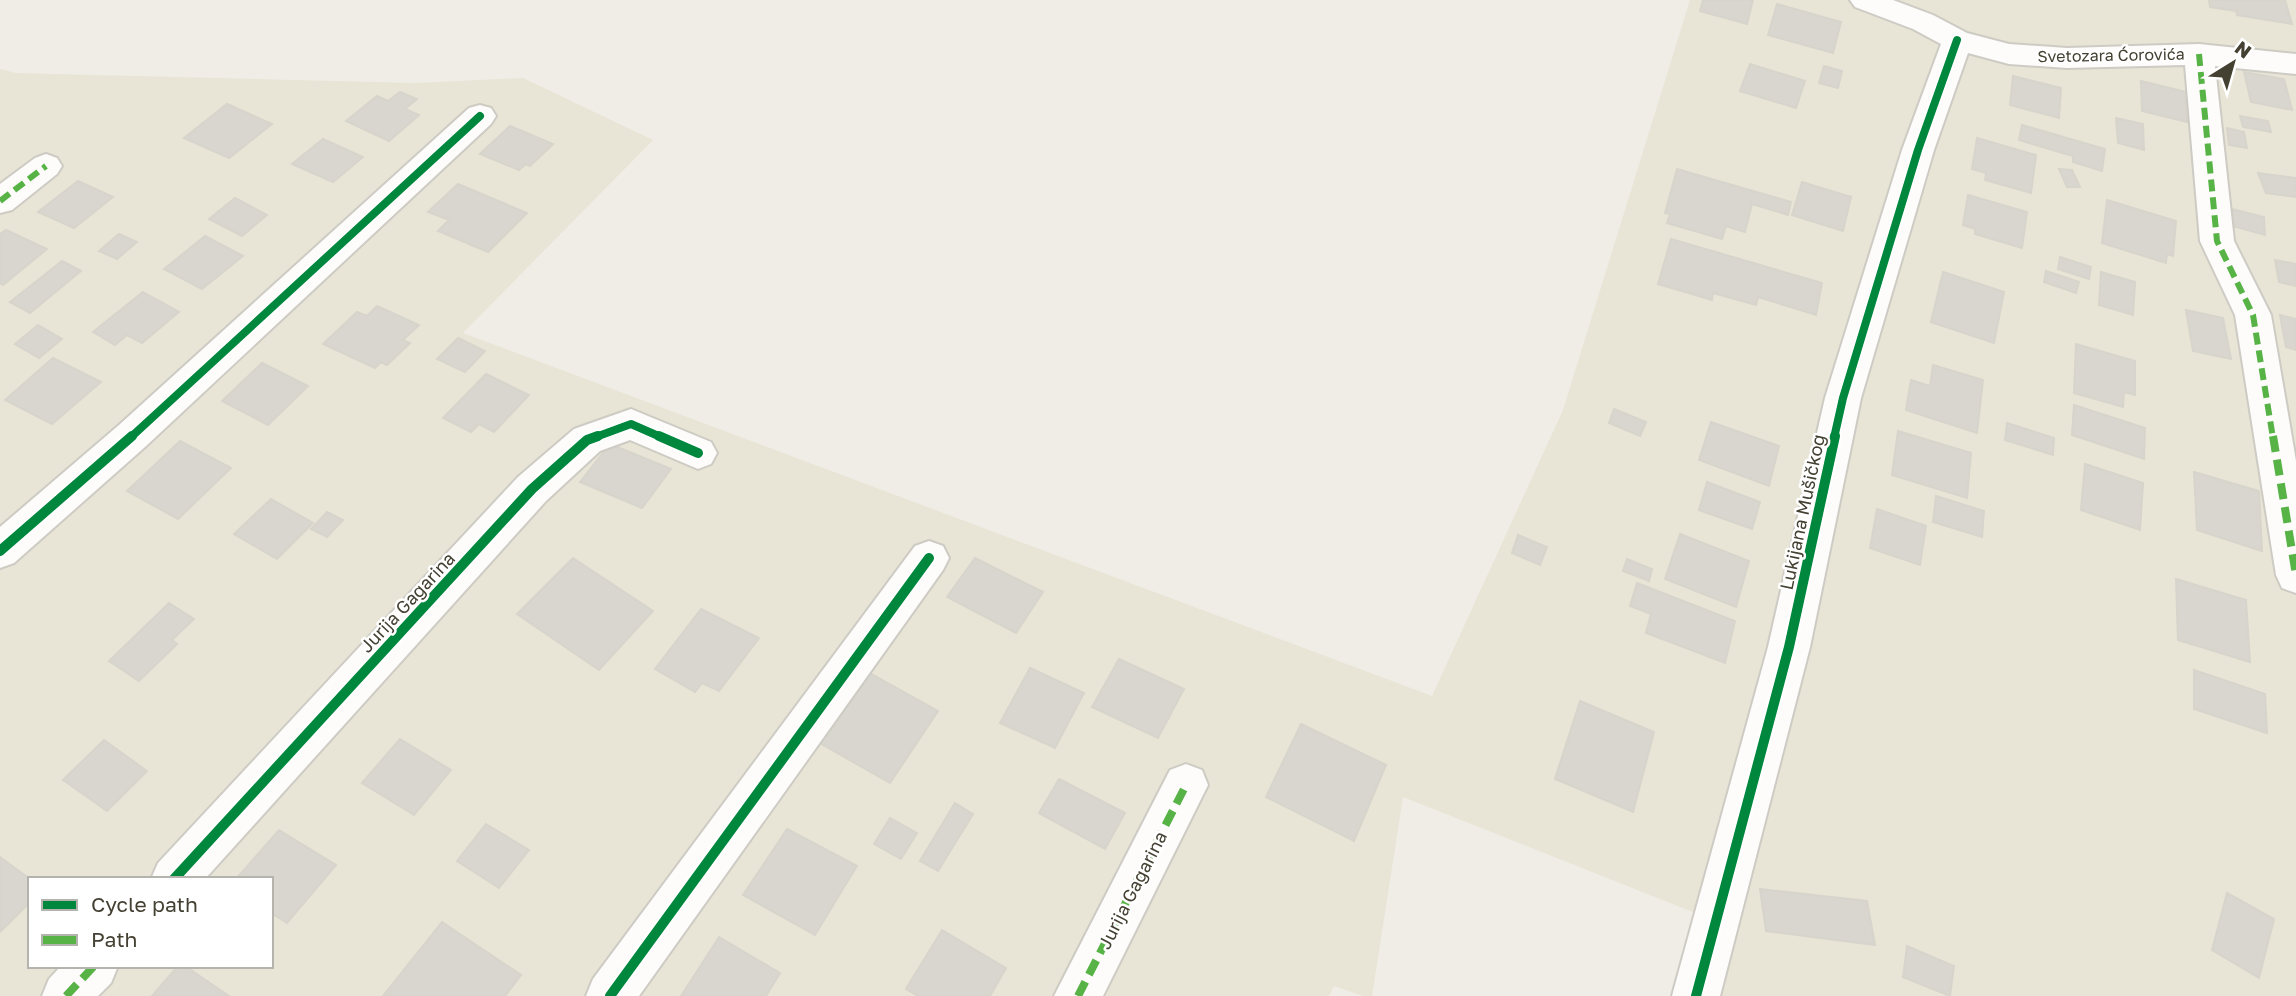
<svg xmlns="http://www.w3.org/2000/svg" width="2296" height="996" font-family="'Golos Text',sans-serif">
  <rect width="100%" height="100%" fill="#efede6"/>
  <path fill="#e8e5d6" fill-rule="evenodd" d="M1690 0H2296V996H1717L1733 928 1403 797 1372 996H1363L1334 986 1329 996H0V69L16 73 416 83 523 78 653 140 463 333 1432 696 1563 410ZM30 879H271V966H30Z"/>
  <path fill="#d8d6ce" stroke="#d7d4cc" stroke-width="2" d="M1703 0H1753L1747 24 1700 11Z
    M2209 0H2285L2292 24 2237 15 2236 11 2210 7Z
    M1777 4 1841 22 1833 53 1768 35Z
    M1750 64 1805 81 1796 108 1740 91Z
    M1824 66 1842 71 1838 88 1819 83Z
    M2244 72 2284 79 2292 110 2251 102Z
    M2013 76 2061 88 2059 118 2010 105Z
    M2141 81 2186 92 2187 122 2142 111Z
    M400 92 417 99 405 109 419 115 389 141 346 121 377 96 388 101Z
    M227 104 272 124 229 158 184 138Z
    M2240 116 2268 121 2271 132 2243 127Z
    M2116 118 2143 124 2144 150 2118 143Z
    M2022 125 2105 149 2102 171 2073 162V156L2019 140Z
    M510 126 553 144 530 166 526 164 519 170 480 154Z
    M2227 128 2244 132 2247 148 2229 145Z
    M1977 138 2036 155 2031 193 1985 180 1986 173 1972 169Z
    M323 139 363 157 333 182 292 164Z
    M1677 169 1791 202 1788 215 1752 204 1745 232 1726 226 1722 239 1667 223 1670 214 1665 213Z
    M2059 169 2072 170 2080 187H2067Z
    M2258 173 2296 178V197L2266 193Z
    M78 181 113 197 74 228 38 212Z
    M1802 182 1851 197 1843 231 1792 215Z
    M458 184 527 213 488 252 438 231 449 220 428 212Z
    M1968 195 2027 212 2022 248 1975 234V229L1963 225Z
    M235 198 267 215 242 236 209 219Z
    M2107 200 2176 221 2173 256 2167 254 2166 263 2102 243Z
    M2228 208 2264 217 2265 235 2229 225Z
    M6 230 47 249 3 285 0 283V234Z
    M119 234 137 242 117 259 99 251Z
    M205 236 243 256 202 289 164 269Z
    M1671 239 1822 283 1816 315 1758 297 1756 305 1713 293 1712 300 1658 284Z
    M2060 257 2091 267 2089 279 2058 269Z
    M2275 260 2296 264V286L2279 282Z
    M62 261 81 271 30 313 10 302Z
    M2046 271 2079 282 2076 293 2044 282Z
    M1943 272 2004 292 1994 343 1931 322Z
    M2101 272 2135 282 2133 315 2099 305Z
    M143 292 179 312 142 343 127 335 115 345 93 332Z
    M377 306 419 325 403 340 410 343 387 365 381 362 375 368 323 344 357 312 367 316Z
    M2186 310 2223 318 2231 359 2193 351Z
    M2280 315 2296 319V350L2286 347Z
    M38 325 62 339 39 358 15 344Z
    M458 338 485 351 465 372 437 359Z
    M2076 344 2135 361V395L2124 392 2123 407 2074 393Z
    M53 358 101 382 52 424 5 400Z
    M262 363 308 386 268 425 222 401Z
    M1933 365 1983 380 1977 433 1906 410 1911 380 1930 386Z
    M486 374 529 395 494 432 479 424 471 432 443 418Z
    M2074 405 2145 428 2144 459 2072 435Z
    M1614 409 1646 422 1640 436 1609 423Z
    M1711 422 1779 446 1769 486 1699 460Z
    M2007 423 2054 438 2053 455 2005 440Z
    M1898 431 1971 453 1967 498 1892 475Z
    M180 441 231 468 178 519 127 491Z
    M610 444 671 469 642 508 580 482Z
    M2085 464 2143 483 2140 530 2081 510Z
    M2194 472 2259 491 2262 551 2197 530Z
    M1707 482 1760 502 1752 529 1699 510Z
    M1936 496 1984 511 1982 537 1933 522Z
    M271 499 313 523 277 559 234 534Z
    M1877 509 1926 526 1920 565 1870 548Z
    M327 512 343 520 327 537 311 529Z
    M1680 534 1749 561 1736 607 1665 579Z
    M1518 535 1547 547 1540 565 1512 553Z
    M573 558 653 611 599 670 517 614Z
    M975 558 1043 592 1016 633 947 597Z
    M1627 559 1652 569 1649 581 1623 571Z
    M2176 579 2246 600 2250 662 2178 640Z
    M1637 583 1735 621 1725 663 1646 633 1651 614 1630 606Z
    M169 603 194 619 172 640 177 644 139 681 109 661Z
    M701 609 759 638 719 691 702 683 695 692 655 669Z
    M1119 659 1184 689 1158 738 1092 707Z
    M1030 668 1084 693 1055 748 1000 723Z
    M2194 670 2265 694 2267 733 2194 709Z
    M868 672 938 711 890 783 818 742Z
    M1580 701 1654 732 1633 812 1555 779Z
    M1301 724 1386 765 1354 841 1266 797Z
    M400 739 451 770 414 815 362 783Z
    M104 740 147 771 107 811 63 780Z
    M1059 779 1125 813 1105 849 1039 813Z
    M955 803 973 814 938 871 920 861Z
    M890 818 917 833 901 859 874 844Z
    M486 824 529 850 499 888 457 861Z
    M787 829 857 866 815 935 743 895Z
    M279 830 336 865 287 923 271 913V879H236Z
    M0 857 30 879V902L0 932Z
    M1760 889 1867 901 1875 945 1766 931Z
    M2227 893 2274 919 2259 978 2212 950Z
    M442 922 521 975 505 996H383Z
    M942 930 1006 968 990 996H918L906 989Z
    M719 937 780 973 766 996H681Z
    M1907 946 1954 966 1950 996 1903 977Z
    M178 966H185L229 996H152Z"/>
  <g fill="none" stroke-linecap="round" stroke-linejoin="round">
    <defs>
      <path id="minor" d="M1850 0H1893L1933 15 1967 33 2009 44 2067 48 2199 44 2296 54V74L2215 66 2234 241 2271 315 2296 461V593L2282 588 2276 575 2235 315 2200 241 2185 65 2067 68 2009 64 1968 53 1934 150 1861 398 1810 647 1720 996H1672L1768 647 1825 398 1902 150 1941 44 1913 29 1855 7Z
        M480 105 491 108 496 116 491 124 145 447 14 563 0 568V527L119 425 469 108Z
        M46 154 57 158 62 166 57 174 12 210 0 213V184L35 158Z
        M631 409 711 442 717 453 711 464 698 469 630 440 600 451 546 501 205 879H151L158 863 518 477 574 429Z
        M929 541 943 546 949 558 943 570 639 996H586L593 979 915 546Z
        M1186 764 1202 770 1208 785 1103 996H1054L1170 770Z
        M61 966H118L111 983 98 996H42L49 979Z"/>
    </defs>
    <use href="#minor" stroke="#cdcbc3" stroke-width="4"/>
    <use href="#minor" fill="#fdfcfb" fill-rule="evenodd"/>
    <path stroke="#57b346" stroke-width="6" stroke-dasharray="12 6" stroke-linecap="butt" d="M2199 54 2217 241 2253 315 2273 438
      M0 201 46 166"/>
    <path stroke="#57b346" stroke-width="8" stroke-dasharray="16 8" stroke-linecap="butt" d="M2273 436 2296 575
      M66 996 94 966
      M1078 996 1186 785"/>
    <defs>
      <path id="cycleway-far1" d="M130 438 480 116
        M593 438 631 424 663 438
        M1834 438 1843 398 1918 150 1957 40"/>
      <path id="cycleway" d="M659 436 698 453
        M0 551 132 436
        M174 879 532 489 587 440 598 436
        M610 996 929 558
        M1696 996 1789 647 1835 436"/>
    </defs>
    <use href="#cycleway-far1" stroke="#fff" stroke-width="11"/>
    <use href="#cycleway" stroke="#fff" stroke-width="14"/>
    <use href="#cycleway-far1" stroke="#00873e" stroke-width="8"/>
    <use href="#cycleway" stroke="#00873e" stroke-width="10"/>
  </g>
  <g text-anchor="middle" dominant-baseline="central" stroke-width="5" stroke-linejoin="round" paint-order="stroke">
    <g font-size="16" fill="#444032" stroke="#fff">
      <text transform="translate(2111 55) rotate(-1)">Svetozara Ćorovića</text>
    </g>
    <g font-size="18" fill="#444032" stroke="#fff">
      <text transform="translate(1802 512) rotate(-78)">Lukijana Mušičkog</text>
      <text transform="translate(407 602) rotate(-47)">Jurija Gagarina</text>
      <text transform="translate(1132 890) rotate(-63)">Jurija Gagarina</text>
    </g>
  </g>
  <rect x="28" y="877" width="245" height="91" fill="#ffffff" stroke="#b4b3ad" stroke-width="2"/>
  <rect x="42" y="900" width="35" height="10" fill="#00873e" stroke="#b4b3ad" stroke-width="2"/>
  <text x="91" y="912" font-size="21" fill="#444032">Cycle path</text>
  <rect x="42" y="935" width="35" height="10" fill="#57b346" stroke="#b4b3ad" stroke-width="2"/>
  <text x="91" y="947" font-size="21" fill="#444032">Path</text>
  <g transform="translate(2233 63) rotate(37)" stroke="#ffffff" stroke-width="5" paint-order="stroke">
  <path d="M0-5L12 26L0 18L-12 26Z" fill="#444032"/>
  <text y="-10" font-size="19" font-weight="bold" text-anchor="middle" fill="#444032">N</text>
  </g>
</svg>
